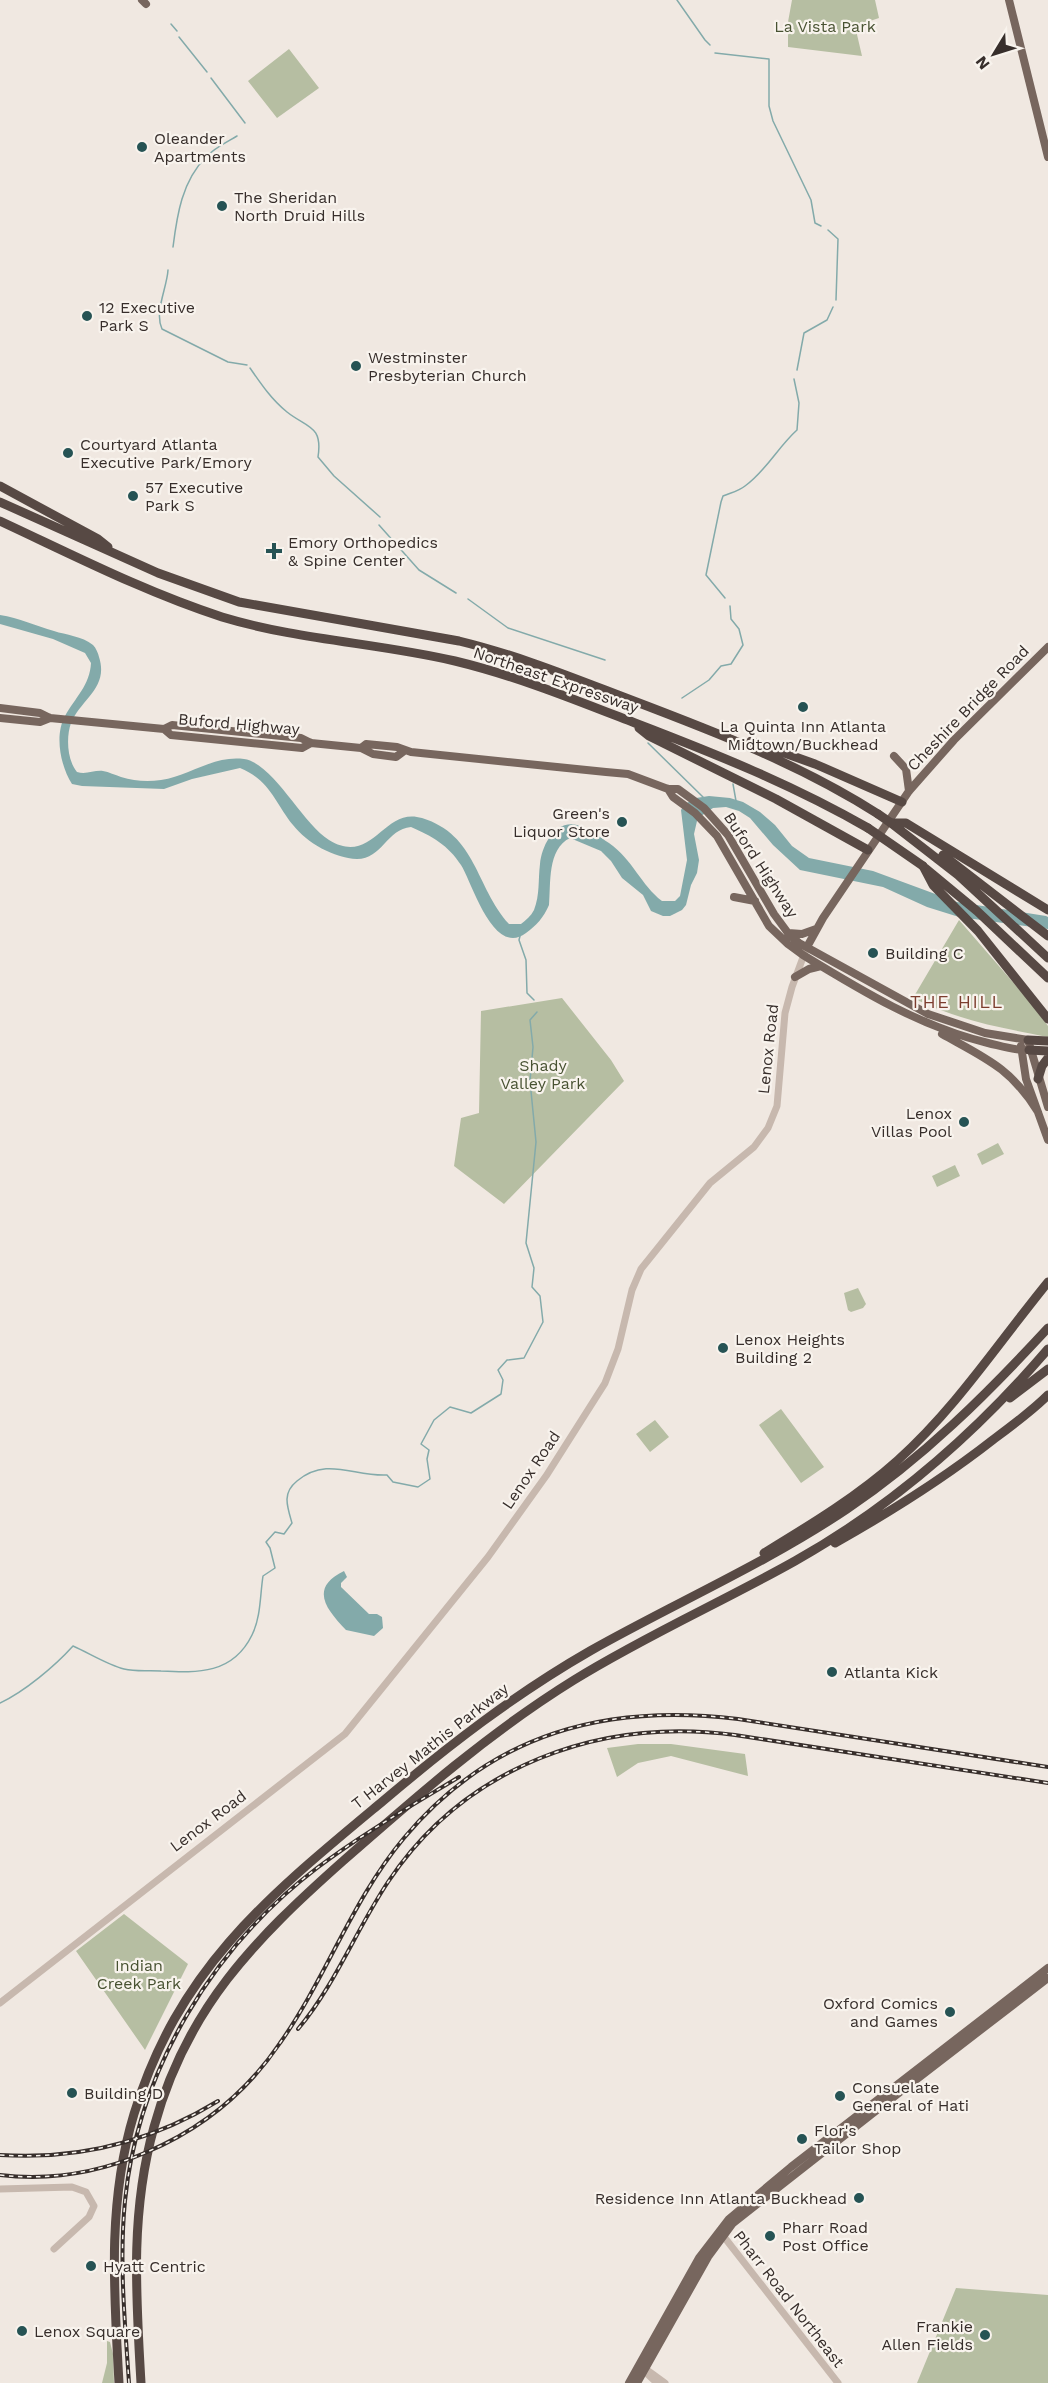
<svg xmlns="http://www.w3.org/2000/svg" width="1048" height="2383" font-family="'Work Sans',sans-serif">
  <rect width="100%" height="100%" fill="#f0e8e1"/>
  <path fill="#b6bea2" d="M792 0H875L879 18 855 26 862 56 788 47V22Z
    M289 49 319 88 277 118 248 81Z
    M959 920 1031 1003 1048 1026V1037C997 1027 961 1021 913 998Z
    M562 998 611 1060 624 1081 504 1204 454 1166 461 1118 479 1113 481 1011Z
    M998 1143 1004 1154 982 1165 977 1154Z
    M955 1165 960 1176 937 1187 932 1176Z
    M858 1288 866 1304 863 1308 851 1312 848 1310 844 1293Z
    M781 1409 824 1467 801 1483 759 1425Z
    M655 1420 669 1437 650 1452 636 1434Z
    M638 1744H671L745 1754 748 1776 671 1756 638 1763 617 1777 607 1748Z
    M124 1914 188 1964 145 2050 76 1951Z
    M956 2288 1048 2295V2383H917Z
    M107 2341 110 2342 113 2354 114 2383H102L107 2363Z"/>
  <path fill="#83aaaa" d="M0 615C19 618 36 626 54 631 66 635 82 636 93 645 96 648 98 653 99 657 109 688 81 699 71 723 66 737 67 760 77 772 86 775 94 770 103 771 109 772 115 775 121 777 134 781 147 782 161 780 190 776 213 755 244 759 273 763 302 823 329 840 373 867 383 806 422 818 477 835 475 886 509 924H521C526 920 531 916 534 910 540 895 538 880 540 864 542 846 554 820 577 825 587 828 600 837 609 843 633 860 641 885 662 901H675L680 896 687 860 681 810 685 804 696 798 709 796 730 798 743 802 760 812 775 825 792 846 809 858 873 871 957 902 1046 916 1048 917V929L959 917 927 907 883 887 800 870 773 845 750 818 739 811 726 807 713 808 701 816 697 821 694 834 699 860 697 873 691 885 686 905 682 910 670 916H663L651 911 643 895 622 878 611 861 601 851 570 838C547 849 551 884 549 905 544 917 536 926 526 933 493 958 472 882 461 865 448 845 432 836 411 827 387 829 382 859 357 859 334 858 307 843 293 825 275 803 270 780 240 768L192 779 164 789 82 786 72 784C61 767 54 736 65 716 75 698 90 685 91 663L85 653 53 639 0 624Z
    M344 1571 347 1577 341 1583V1587L369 1614H377L382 1617 383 1628 374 1636 346 1630C326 1609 309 1588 344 1571Z"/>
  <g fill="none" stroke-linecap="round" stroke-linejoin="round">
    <path stroke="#83aaaa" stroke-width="1.5" d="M677 0 705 40 710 45
      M171 24 177 31
      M179 37 207 72
      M715 53 769 59V106L773 121 811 200 815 223 821 226
      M211 78 245 123
      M828 230 838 239 836 300
      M173 247C177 215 182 181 206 157 214 148 227 142 237 136
      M168 270C167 288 154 312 162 329L228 362 247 365
      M250 368C261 384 272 400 287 412 307 428 323 425 318 457L334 476 380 517
      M797 370 804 333 827 320 833 307
      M379 525 419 570 456 593
      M725 598 706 575 721 502 723 496C730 493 739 491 745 486 766 471 778 447 797 430L799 403 794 379
      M468 599 508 628 605 660
      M682 698 709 680 721 666 731 664 743 645 739 629 731 619 730 606
      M648 743 703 797
      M733 784 736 801
      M520 936 519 940 526 960 527 993 534 1000
      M0 1703C24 1692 55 1666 73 1646 89 1653 108 1665 124 1669 137 1672 148 1670 161 1671 198 1673 233 1674 252 1635 261 1617 260 1595 263 1576L275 1568 270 1548 266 1542 275 1532 284 1534 292 1523C287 1506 282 1493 297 1481 327 1456 354 1477 387 1475L393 1482 418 1487 430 1479 427 1459 429 1450 421 1444 434 1420 450 1407 471 1413 501 1394 503 1380 498 1370 507 1360 524 1358 543 1322 540 1296 532 1287 534 1268 526 1243 536 1142 530 1081 533 1047 530 1020 537 1012"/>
    <path stroke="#c7b8ae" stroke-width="7" d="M0 2003 345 1734 488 1557 546 1476 605 1383 618 1349 632 1290 641 1269 710 1183 754 1147 768 1128 777 1106 785 1013 792 987 805 952
      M0 2189 72 2187 86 2192 94 2206 89 2217 54 2249
      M721 2233 838 2383
      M643 2367 665 2383
      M643 2370 657 2383"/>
    <path stroke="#77665e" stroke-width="8" d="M142 0 146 4
      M1009 0 1048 157
      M0 708 40 713 50 718 164 729 172 725 301 738 311 743 361 748 373 754 396 757 404 751
      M0 718 40 722 50 718
      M164 729 171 735 302 748 311 743
      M361 748 366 744 397 747 411 752 606 772 628 774 668 789H678L704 808 728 835 774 914 788 933 799 943 928 1014 985 1033 1028 1040 1048 1107
      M894 756 906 769 909 791
      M668 789 673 797 695 813 717 836 769 926 788 944 803 955C862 991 921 1027 988 1043 1001 1046 1015 1051 1029 1050
      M734 897 755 901
      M788 933 802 934 816 929
      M807 947 823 918 909 791 954 740 1048 647
      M795 977 809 969 821 966
      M942 1034C985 1058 1011 1068 1038 1112
      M1021 1046 1026 1079 1048 1140
      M629 2383 699 2258 729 2219 791 2167 1048 1968
      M637 2383 708 2257 733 2223 887 2102 1048 1978"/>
    <path stroke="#574944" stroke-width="9" d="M0 486 98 539 108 547
      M0 502 158 573 239 602 459 641C517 655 571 677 626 698 713 731 800 764 878 814
      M0 521C73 555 145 592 222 617 298 640 378 643 455 661 517 676 576 700 635 723 716 754 793 785 868 828
      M639 728 649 736 776 799 868 850
      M751 741 815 764 902 802
      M891 823 958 875 1048 958
      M891 823H906L1048 910
      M943 855 1048 936
      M923 866 933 885 978 931 1048 1019
      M925 868 977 911 1048 978
      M1028 1040 1048 1041
      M1029 1050 1048 1051
      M1038 1079 1042 1066 1048 1058
      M1010 1398 1048 1369
      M835 1543C892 1511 943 1479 994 1439 1013 1425 1032 1411 1048 1395
      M764 1553C810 1525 858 1496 898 1460 956 1408 999 1342 1048 1282
      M119 2383C114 2292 107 2203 134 2114 179 1967 270 1895 383 1801 448 1746 515 1694 590 1651 675 1603 765 1564 847 1509 923 1458 986 1395 1048 1328
      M141 2383C136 2295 130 2213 154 2127 186 2009 254 1940 343 1861 417 1796 490 1732 574 1680 645 1636 722 1602 795 1561 891 1507 976 1433 1048 1349"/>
    <defs>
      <path id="rail" d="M298 2029C335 1985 356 1930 388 1882 465 1766 600 1717 735 1735L1048 1783
        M0 2155C77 2160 151 2142 218 2101
        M0 2175C50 2181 101 2172 147 2152 201 2129 247 2092 280 2043 326 1978 352 1900 404 1838 492 1733 606 1703 738 1719L1048 1767
        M129 2383C125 2323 119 2262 125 2201 138 2070 213 1947 317 1868 362 1834 411 1806 459 1777"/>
    </defs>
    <use href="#rail" stroke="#372e2b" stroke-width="4"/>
    <use href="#rail" stroke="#f8f3ed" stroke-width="1.5" stroke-dasharray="4.5" stroke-linecap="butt"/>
    <path stroke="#574944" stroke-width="9" d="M878 814 891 823
      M868 828 923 866"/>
  </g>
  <g fill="#265354" stroke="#f8f3ed" stroke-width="2">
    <circle cx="142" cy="147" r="6"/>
    <circle cx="222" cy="206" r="6"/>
    <circle cx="87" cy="316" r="6"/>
    <circle cx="356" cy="366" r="6"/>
    <circle cx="68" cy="453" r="6"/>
    <circle cx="133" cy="496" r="6"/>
    <path d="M271 542h6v6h6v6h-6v6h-6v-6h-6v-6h6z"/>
    <circle cx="803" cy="707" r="6"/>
    <circle cx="622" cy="822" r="6"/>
    <circle cx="873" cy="953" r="6"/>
    <circle cx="964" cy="1122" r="6"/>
    <circle cx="723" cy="1348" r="6"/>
    <circle cx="832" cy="1672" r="6"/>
    <circle cx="950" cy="2012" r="6"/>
    <circle cx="72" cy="2093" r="6"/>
    <circle cx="840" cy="2096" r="6"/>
    <circle cx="802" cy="2139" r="6"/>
    <circle cx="859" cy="2198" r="6"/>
    <circle cx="770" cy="2236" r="6"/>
    <circle cx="91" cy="2266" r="6"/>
    <circle cx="22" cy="2331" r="6"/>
    <circle cx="985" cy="2335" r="6"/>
  </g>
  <g text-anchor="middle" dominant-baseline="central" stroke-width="4.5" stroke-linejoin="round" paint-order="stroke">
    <g font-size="16" fill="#485232" stroke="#f8f3ed">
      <text x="825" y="26">La Vista Park</text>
      <text x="543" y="1065">Shady<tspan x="543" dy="18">Valley Park</tspan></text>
      <text x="139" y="1965">Indian<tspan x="139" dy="18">Creek Park</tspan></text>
    </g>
    <g font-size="16" fill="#372e2b" stroke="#f8f3ed" text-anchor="start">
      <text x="154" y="138">Oleander<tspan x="154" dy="18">Apartments</tspan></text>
      <text x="234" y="197">The Sheridan<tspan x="234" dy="18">North Druid Hills</tspan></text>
      <text x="99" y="307">12 Executive<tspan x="99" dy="18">Park S</tspan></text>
      <text x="368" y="357">Westminster<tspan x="368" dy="18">Presbyterian Church</tspan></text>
      <text x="80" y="444">Courtyard Atlanta<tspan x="80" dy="18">Executive Park/Emory</tspan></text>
      <text x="145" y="487">57 Executive<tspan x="145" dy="18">Park S</tspan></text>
      <text x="288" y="542">Emory Orthopedics<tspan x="288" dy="18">&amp; Spine Center</tspan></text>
      <text x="803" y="726" text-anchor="middle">La Quinta Inn Atlanta<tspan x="803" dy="18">Midtown/Buckhead</tspan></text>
      <text x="610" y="813" text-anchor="end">Green's<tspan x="610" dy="18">Liquor Store</tspan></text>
      <text x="885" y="953">Building C</text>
      <text x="952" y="1113" text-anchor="end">Lenox<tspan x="952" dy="18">Villas Pool</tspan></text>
      <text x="735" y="1339">Lenox Heights<tspan x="735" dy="18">Building 2</tspan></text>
      <text x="844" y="1672">Atlanta Kick</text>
      <text x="938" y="2003" text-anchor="end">Oxford Comics<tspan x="938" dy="18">and Games</tspan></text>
      <text x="852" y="2087">Consuelate<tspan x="852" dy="18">General of Hati</tspan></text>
      <text x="84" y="2093">Building D</text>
      <text x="814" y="2130">Flor's<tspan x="814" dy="18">Tailor Shop</tspan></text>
      <text x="847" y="2198" text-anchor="end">Residence Inn Atlanta Buckhead</text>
      <text x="782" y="2227">Pharr Road<tspan x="782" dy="18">Post Office</tspan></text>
      <text x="103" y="2266">Hyatt Centric</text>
      <text x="973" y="2326" text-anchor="end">Frankie<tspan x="973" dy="18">Allen Fields</tspan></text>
      <text x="34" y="2331">Lenox Square</text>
    </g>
    <g font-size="16" fill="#372e2b" stroke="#f8f3ed">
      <text transform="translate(556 680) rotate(19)">Northeast Expressway</text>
      <text transform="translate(968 708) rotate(-46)">Cheshire Bridge Road</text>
      <text transform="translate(239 724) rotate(5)">Buford Highway</text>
      <text transform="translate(761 865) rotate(57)">Buford Highway</text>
      <text transform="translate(768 1049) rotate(-84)">Lenox Road</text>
      <text transform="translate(531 1470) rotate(-56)">Lenox Road</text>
      <text transform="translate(430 1746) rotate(-38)">T Harvey Mathis Parkway</text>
      <text transform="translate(208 1821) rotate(-37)">Lenox Road</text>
      <text transform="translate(789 2299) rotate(52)">Pharr Road Northeast</text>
    </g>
    <g font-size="18" letter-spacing="1.5" fill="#7c3d2e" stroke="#f8f3ed">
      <text x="957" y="1001">THE HILL</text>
    </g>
  </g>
  <g transform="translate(994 54) rotate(232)" stroke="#f8f3ed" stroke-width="4.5" paint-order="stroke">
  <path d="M0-4.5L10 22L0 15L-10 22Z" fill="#372e2b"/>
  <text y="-9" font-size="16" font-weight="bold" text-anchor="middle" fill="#372e2b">N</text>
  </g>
</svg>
